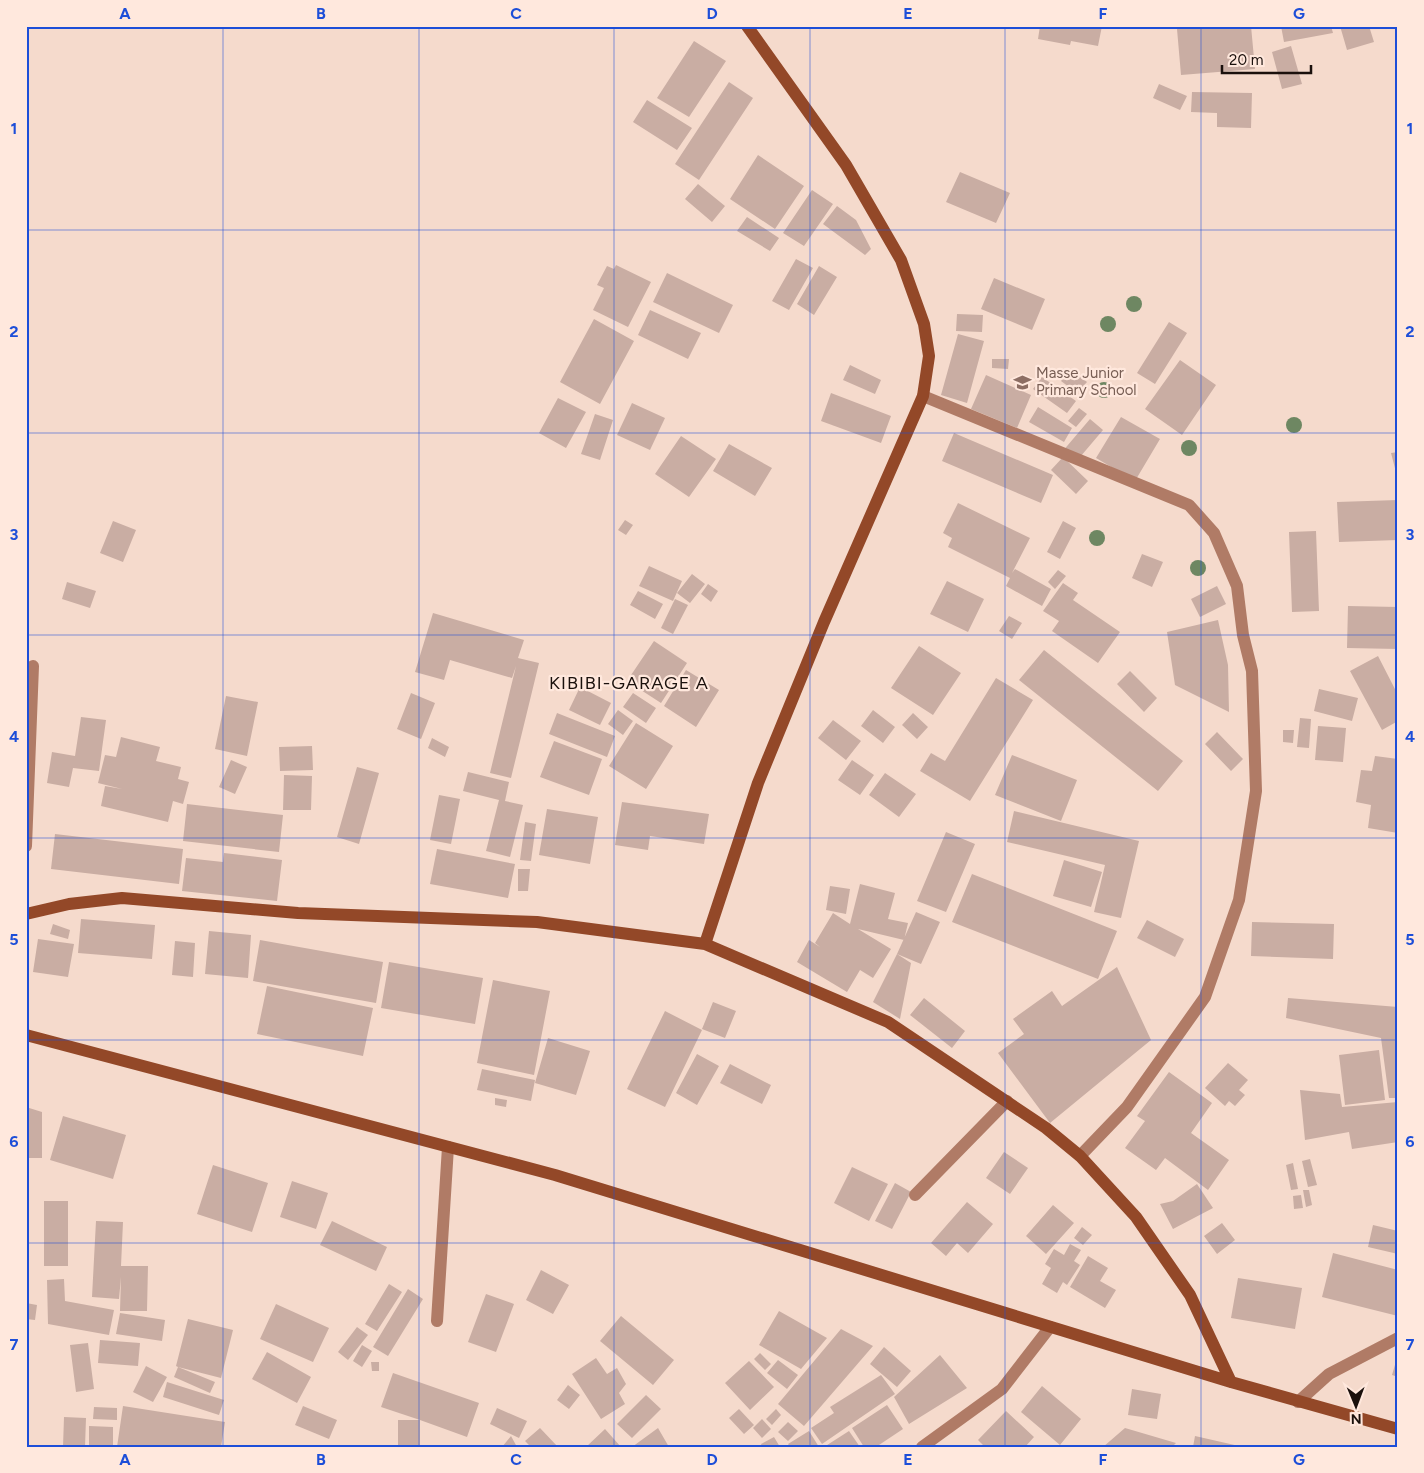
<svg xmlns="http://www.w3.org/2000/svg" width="1424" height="1473" font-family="Figtree,sans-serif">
  <rect width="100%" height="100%" fill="#f5dacc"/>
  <path fill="#c9ada3" d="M1040 26H1102L1098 46 1071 41 1070 45 1038 39Z
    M1208 26H1251L1255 69 1181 75 1177 29Z
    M1281 26H1331L1333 33 1284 42Z
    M1340 26H1369L1374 42 1347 50Z
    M694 41 726 61 689 117 657 98Z
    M1291 46 1302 84 1282 89 1272 52Z
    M729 82 753 98 699 180 675 164Z
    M1159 84 1187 96 1180 110 1153 98Z
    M1192 92 1252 93 1251 128 1217 127V113L1191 112Z
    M647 100 692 128 677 150 633 122Z
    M758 155 804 186 775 229 730 199Z
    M960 172 1010 193 996 223 946 202Z
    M698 184 725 206 712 222 685 199Z
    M812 190 833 204 804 246 783 233Z
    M837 206 856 220 871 249 865 255 823 224Z
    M747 217 779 238 770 251 737 231Z
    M796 259 813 268 789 310 772 301Z
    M616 265 651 282 628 327 593 310 604 288 597 285 607 266 614 269Z
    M819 266 837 277 814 315 797 304Z
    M667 273 733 305 719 333 653 302Z
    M994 278 1045 299 1032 330 981 309Z
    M650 310 701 333 688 359 638 335Z
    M957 314 983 315 982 332 956 331Z
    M594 319 634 341 600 404 560 382Z
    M1169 322 1187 333 1155 384 1137 373Z
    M958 334 984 341 967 403 941 395Z
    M992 359H1009L1008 369 992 368Z
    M1180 360 1216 385 1182 435 1145 409Z
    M850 365 881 380 875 394 843 380Z
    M1071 369 1087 382 1077 393 1061 381Z
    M986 375 1031 395 1017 428 971 409Z
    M1042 377 1076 401 1067 413 1033 389Z
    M831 393 891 416 881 443 821 421Z
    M558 398 586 412 566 448 539 433Z
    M632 403 665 418 650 450 617 435Z
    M1038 407 1072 428 1064 442 1029 422Z
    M1079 408 1087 414 1076 427 1068 421Z
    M595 414 613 420 600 460 581 454Z
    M1121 417 1160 439 1135 481 1096 458Z
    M1090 419 1103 430 1075 463 1062 452Z
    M954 433 1053 475 1041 503 942 461Z
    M681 436 716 459 689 497 655 474Z
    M729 444 772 468 755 496 713 471Z
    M1398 452V476H1397L1391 453Z
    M1063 457 1088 481 1076 494 1051 470Z
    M1398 500V540L1339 542 1337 502Z
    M958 503 1030 538 1012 573 1015 569 1051 589 1042 606 1006 586 1010 578 948 547 952 538 943 533Z
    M625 520 633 525 626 535 618 530Z
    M113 521 136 530 123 562 100 553Z
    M1063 521 1076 528 1060 559 1047 552Z
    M1316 531 1319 611 1292 612 1289 532Z
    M1142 554 1163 562 1152 587 1132 578Z
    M649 566 682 581 673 601 639 586Z
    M1058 570 1066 576 1055 589 1048 582Z
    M692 574 705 584 690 603 677 593Z
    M947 581 984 599 968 632 930 614Z
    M67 582 96 591 90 608 62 599Z
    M1063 583 1078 593 1073 600 1120 632 1098 663 1052 631 1059 621 1043 611Z
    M708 584 718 591 711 602 701 594Z
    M1217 586 1226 604 1200 617 1191 599Z
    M638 591 663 604 655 619 630 605Z
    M675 599 688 605 673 634 661 628Z
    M1348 606 1398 607V649L1347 648Z
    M433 613 524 640 518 658 539 663 511 778 490 773 516 666 512 678 450 660 444 680 415 672Z
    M1009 616 1022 623 1012 639 999 631Z
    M1218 620 1228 665 1229 712 1175 685 1167 632Z
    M654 641 687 663 661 703 627 681Z
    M919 646 961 673 933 715 891 688Z
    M1044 650 1183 761 1158 791 1019 680Z
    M1378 656 1398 695V721L1382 730 1350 671Z
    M686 670 719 690 696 727 664 706Z
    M1130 671 1157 698 1144 712 1117 684Z
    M996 678 1033 700 970 801 920 771 931 753 945 761Z
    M580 687 611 703 600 725 569 710Z
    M1319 689 1358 698 1352 721 1314 711Z
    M411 693 435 703 421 739 397 729Z
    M633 693 656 708 646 723 623 707Z
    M226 696 258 702 247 756 215 749Z
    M618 710 633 721 623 735 608 724Z
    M873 710 895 727 883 743 861 726Z
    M557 713 615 736 607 757 549 734Z
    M913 713 928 727 917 739 902 725Z
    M81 717 106 720 99 771 73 768 69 787 47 783 52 752 75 756Z
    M1300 718 1311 719 1309 748 1297 747Z
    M833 720 861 741 846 760 818 738Z
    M636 723 673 746 646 789 609 766Z
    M1318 726 1346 728 1343 762 1315 760Z
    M1283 730H1294L1293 743 1283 742Z
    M1217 732 1243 759 1231 771 1205 744Z
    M121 737 160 747 156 761 181 767 178 779 189 782 183 804 173 801 168 822 101 806 105 786 122 789 98 783 105 755 116 757Z
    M432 738 449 747 445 757 428 748Z
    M554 741 602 759 589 795 540 777Z
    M312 746 313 770 280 771 279 747Z
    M1012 755 1077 780 1061 821 995 795Z
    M1375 756 1398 759V833L1368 828 1371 805 1356 802 1361 770 1372 771Z
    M231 760 247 767 235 794 219 787Z
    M852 760 874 775 860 795 838 780Z
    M357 767 379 773 359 844 337 837Z
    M468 772 509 782 505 801 523 805 510 857 486 851 499 800 463 791Z
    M885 773 916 794 899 817 869 795Z
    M284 775 312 776 311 810H283Z
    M439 795 460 799 451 844 430 840Z
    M622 802 709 814 704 844 650 836 648 850 615 845Z
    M187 804 283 815 279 852 183 841Z
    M547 809 598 817 590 864 539 855Z
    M1014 811 1139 841 1121 918 1094 912 1105 865 1007 842Z
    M525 822 536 824 531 861 520 860Z
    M946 832 975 844 946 912 917 901Z
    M55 834 183 849 179 884 51 869Z
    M437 849 515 864 508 898 430 884Z
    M224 853 282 860 277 901 182 891 186 858 223 862Z
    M1064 860 1102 872 1091 907 1053 896Z
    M518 869H530L528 891H518Z
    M972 874 1117 931 1098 979 952 922Z
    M860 884 895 893 888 919 908 923 904 940 858 929 891 949 873 978 860 970 847 992 797 962 809 940 820 947 815 943 833 913 850 924Z
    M830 886 850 889 846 914 826 910Z
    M916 912 940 922 921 964 897 954Z
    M81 919 155 925 152 959 78 953Z
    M1147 920 1184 939 1175 957 1137 938Z
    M1252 922 1334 924 1333 959 1251 956Z
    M53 924 70 930 68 939 50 934Z
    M209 931 251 935 248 978 205 974Z
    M38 939 74 944 68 977 33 972Z
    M260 940 383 962 376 1003 253 981Z
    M175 941 195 943 193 977 172 975Z
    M897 954 911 963 900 1019 873 1002Z
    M389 962 483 978 475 1024 381 1008Z
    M1117 967 1151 1040 1050 1123 998 1053 1024 1034 1013 1019 1052 991 1062 1006Z
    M493 980 550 991 534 1075 477 1063Z
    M267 986 373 1008 363 1056 257 1034Z
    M924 998 965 1031 952 1048 910 1015Z
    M1288 998 1398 1007V1098H1389L1381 1038 1286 1018Z
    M713 1002 736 1011 725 1038 702 1029Z
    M665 1011 702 1030 665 1107 627 1089Z
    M548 1038 590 1051 576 1095 535 1083Z
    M1379 1050 1385 1100 1345 1105 1339 1055Z
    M697 1054 719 1066 697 1105 676 1093Z
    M1228 1063 1248 1080 1239 1090 1245 1095 1235 1106 1229 1101 1225 1106 1205 1088Z
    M730 1064 771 1085 762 1104 720 1083Z
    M482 1069 535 1080 531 1101 477 1090Z
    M1169 1072 1212 1103 1191 1133 1229 1160 1208 1190 1165 1158 1156 1170 1125 1148 1145 1121 1137 1116Z
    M1300 1090 1340 1094 1342 1107 1398 1102V1142L1352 1149 1349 1132 1305 1140Z
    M495 1098 507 1100 506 1107 495 1105Z
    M26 1107 42 1112V1158H26Z
    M63 1116 126 1135 113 1179 50 1160Z
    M1004 1152 1028 1168 1010 1194 986 1178Z
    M1310 1159 1317 1185 1308 1187 1302 1161Z
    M1293 1163 1298 1189 1291 1190 1286 1165Z
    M213 1165 268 1183 252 1232 197 1214Z
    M852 1167 888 1184 869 1221 834 1203Z
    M292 1181 328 1193 316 1229 280 1217Z
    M895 1183 911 1192 892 1229 875 1221Z
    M1197 1184 1213 1208 1173 1229 1160 1204 1173 1201Z
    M1303 1190H1309L1312 1205 1306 1207Z
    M1301 1195 1303 1208 1294 1209 1293 1196Z
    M44 1201H68V1266H44Z
    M967 1202 993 1224 968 1253 957 1243 946 1256 931 1243Z
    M1053 1205 1074 1223 1046 1254 1026 1236Z
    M96 1221 123 1222 121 1266H148L147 1311H120L121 1277 119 1299 92 1297Z
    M332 1221 387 1247 376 1271 320 1245Z
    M1222 1223 1235 1240 1217 1254 1204 1236Z
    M1373 1225 1398 1231V1254L1368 1247Z
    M1082 1227 1092 1235 1083 1245 1074 1238Z
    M1070 1244 1081 1250 1074 1261 1080 1265 1067 1285 1063 1282 1057 1293 1042 1284 1051 1268 1045 1264 1054 1249 1064 1255Z
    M1333 1253 1398 1270V1316L1322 1297Z
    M1088 1256 1108 1268 1100 1281 1116 1290 1105 1308 1070 1287Z
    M541 1270 569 1285 553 1314 526 1300Z
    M1238 1278 1302 1288 1295 1329 1231 1318Z
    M64 1279 65 1301 114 1310 109 1335 48 1324 47 1280Z
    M389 1284 402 1292 377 1331 365 1324Z
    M408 1289 423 1299 388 1356 373 1347Z
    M486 1294 514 1304 496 1352 468 1342Z
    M26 1303 37 1305 35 1320 26 1319Z
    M276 1304 329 1328 313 1362 260 1339Z
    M779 1311 827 1338 801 1369 759 1345Z
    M120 1313 165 1320 162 1341 116 1334Z
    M621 1316 674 1360 653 1385 600 1341Z
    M188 1319 233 1330 221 1378 178 1367 215 1382 210 1393 174 1377 178 1367 176 1366Z
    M357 1327 368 1335 348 1360 338 1352Z
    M841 1329 873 1346 804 1426 778 1404Z
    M100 1340 140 1343 138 1366 98 1363Z
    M88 1343 94 1389 76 1392 70 1345Z
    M362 1345 372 1351 362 1367 353 1361Z
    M884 1347 911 1371 897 1387 870 1364Z
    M267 1352 311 1377 297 1403 252 1379Z
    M760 1353 771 1364 765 1370 754 1359Z
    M940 1355 967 1388 909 1424 894 1397Z
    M596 1358 607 1374 617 1368 626 1384 619 1393 625 1404 601 1419 572 1374Z
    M1397 1358H1398V1377L1392 1375Z
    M778 1360 798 1375 787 1389 767 1373Z
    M749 1361 774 1387 750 1410 725 1383Z
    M371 1362H379V1371H372Z
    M146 1366 167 1377 153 1402 133 1392Z
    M393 1373 479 1403 467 1437 420 1420V1447H398V1420H420L381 1407Z
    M881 1375 895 1394 822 1444 811 1428 834 1413 830 1407Z
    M167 1382 224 1400 219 1415 163 1397Z
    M568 1385 580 1395 569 1409 557 1400Z
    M1042 1386 1081 1419 1060 1445 1021 1412Z
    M1132 1389 1161 1394 1157 1419 1128 1415Z
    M646 1395 661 1409 632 1438 617 1424Z
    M887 1405 903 1429 876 1447H864L852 1428Z
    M123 1406 225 1422 221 1447H117Z
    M303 1406 337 1420 329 1439 295 1425Z
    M94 1407 117 1408V1420L93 1419Z
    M497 1408 527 1421 519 1438 490 1424Z
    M739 1409 754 1425 744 1434 729 1418Z
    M776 1409 781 1415 772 1425 766 1419Z
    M1006 1411 1034 1437 1025 1447H985L978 1440Z
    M64 1417 86 1418 85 1447H63Z
    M762 1419 771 1429 762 1438 753 1428Z
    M788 1422 798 1431 788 1441 778 1432Z
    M89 1426 113 1427V1447H89Z
    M540 1428 558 1447H531L525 1441Z
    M658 1428 669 1447H632Z
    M1125 1428 1176 1443 1172 1447H1103Z
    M605 1429 621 1447H586Z
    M809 1431 819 1447H790L788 1444Z
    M849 1431 860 1447H824Z
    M511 1436 517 1447H502Z
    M1195 1436 1239 1446V1447H1193Z
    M774 1437 780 1447H762L761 1444Z"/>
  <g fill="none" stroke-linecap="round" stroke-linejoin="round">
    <path stroke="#b07b66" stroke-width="12" d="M915 1195 1007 1101
      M437 1321 448 1147
      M1298 1402 1329 1374 1398 1338"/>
    <path stroke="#b07b66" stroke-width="12" d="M923 396 1189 505 1214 533 1237 586 1243 635 1252 671 1256 791 1239 900 1205 997 1127 1107 1080 1156
      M26 846 33 666
      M922 1447 1002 1389 1050 1327"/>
    <path stroke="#934828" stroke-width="12" d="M747 26 846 165 901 260 924 324 929 356 923 396 824 622 758 783 705 944 888 1022 1046 1128 1080 1156 1136 1217 1190 1295 1231 1382
      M26 914 69 904 122 898 298 913 537 922 705 944
      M26 1035 555 1175 1231 1382 1398 1429"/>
  </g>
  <g fill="#6e8762">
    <circle cx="1134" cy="304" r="8"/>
    <circle cx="1108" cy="324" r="8"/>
    <circle cx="1104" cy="390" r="8"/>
    <circle cx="1294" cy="425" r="8"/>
    <circle cx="1189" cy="448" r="8"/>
    <circle cx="1097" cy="538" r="8"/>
    <circle cx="1198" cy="568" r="8"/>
  </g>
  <path fill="none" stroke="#1d4ed8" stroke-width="1" stroke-opacity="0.55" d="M223 26V1447M419 26V1447M614 26V1447M810 26V1447M1005 26V1447M1201 26V1447M26 230H1398M26 433H1398M26 635H1398M26 838H1398M26 1040H1398M26 1243H1398"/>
  <defs>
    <symbol id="school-bare" viewBox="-9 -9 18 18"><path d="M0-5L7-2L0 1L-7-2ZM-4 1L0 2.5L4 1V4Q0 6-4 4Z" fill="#8d6e63" stroke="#ffe8dd" stroke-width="2.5" paint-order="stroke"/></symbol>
  </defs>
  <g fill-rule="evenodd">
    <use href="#school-bare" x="1010" y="370" width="25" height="25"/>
  </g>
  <g text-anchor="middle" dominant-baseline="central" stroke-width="4.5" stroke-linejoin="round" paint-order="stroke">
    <g font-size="15" fill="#785e54" stroke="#ffe8dd" text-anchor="start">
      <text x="1036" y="373">Masse Junior<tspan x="1036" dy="17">Primary School</tspan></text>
    </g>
    <g font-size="18" letter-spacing="1" fill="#1a100c" stroke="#ffe8dd">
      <text x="629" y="683">KIBIBI-GARAGE A</text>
    </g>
  </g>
  <rect width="1424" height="1473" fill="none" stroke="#ffe8dd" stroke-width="55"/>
  <g transform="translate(1356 1406) rotate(179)" stroke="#ffe8dd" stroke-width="4" paint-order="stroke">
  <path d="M0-4L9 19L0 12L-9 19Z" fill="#1a100c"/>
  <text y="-8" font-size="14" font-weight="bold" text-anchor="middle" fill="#1a100c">N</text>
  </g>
  <path d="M1222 65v8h89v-8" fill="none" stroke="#1a100c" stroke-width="2.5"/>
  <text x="1229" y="65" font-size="15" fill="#1a100c" stroke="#ffe8dd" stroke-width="4" paint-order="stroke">20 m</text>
  <rect x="28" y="28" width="1368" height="1418" fill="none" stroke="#1d4ed8" stroke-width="2"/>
  <g font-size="16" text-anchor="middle" font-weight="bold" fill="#1d4ed8">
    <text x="125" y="19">A</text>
    <text x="321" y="19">B</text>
    <text x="516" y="19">C</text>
    <text x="712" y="19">D</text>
    <text x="908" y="19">E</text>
    <text x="1103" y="19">F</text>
    <text x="1299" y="19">G</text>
    <text x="14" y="134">1</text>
    <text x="1410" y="134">1</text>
    <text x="14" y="337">2</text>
    <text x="1410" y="337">2</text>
    <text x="14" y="540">3</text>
    <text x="1410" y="540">3</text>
    <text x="14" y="742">4</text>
    <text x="1410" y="742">4</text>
    <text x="14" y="945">5</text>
    <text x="1410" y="945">5</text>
    <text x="14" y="1147">6</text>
    <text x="1410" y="1147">6</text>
    <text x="14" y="1350">7</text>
    <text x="1410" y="1350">7</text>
    <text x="125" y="1465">A</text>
    <text x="321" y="1465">B</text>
    <text x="516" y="1465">C</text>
    <text x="712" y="1465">D</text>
    <text x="908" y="1465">E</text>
    <text x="1103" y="1465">F</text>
    <text x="1299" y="1465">G</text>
  </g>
</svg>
